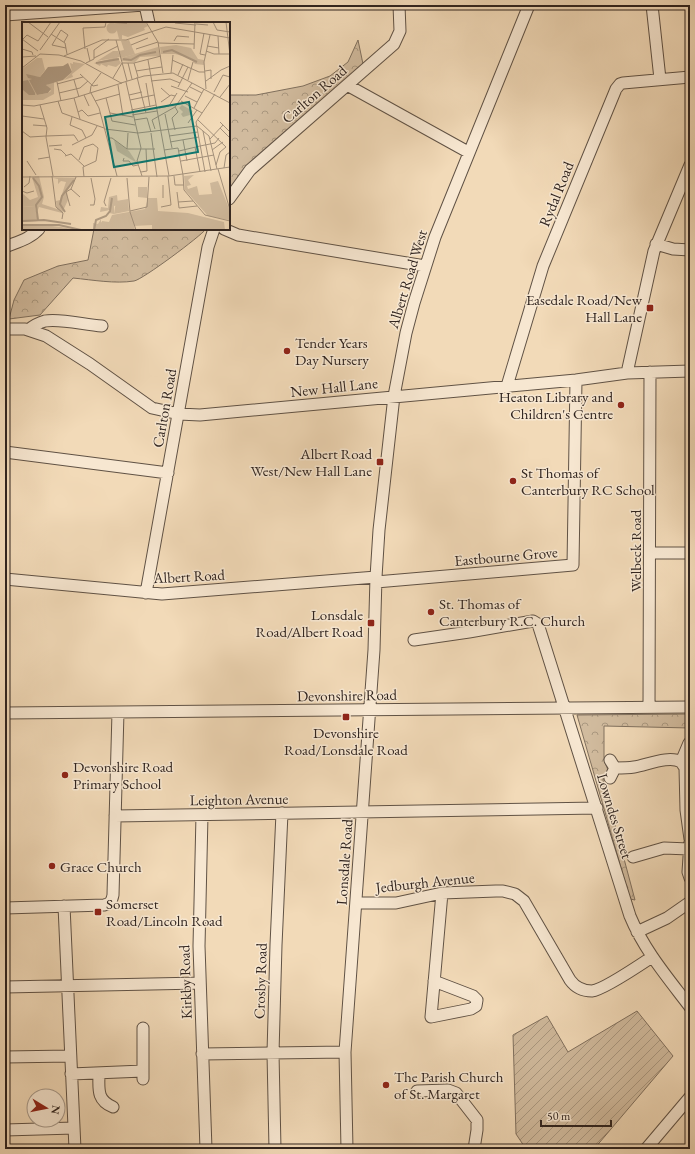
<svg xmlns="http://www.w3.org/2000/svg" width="695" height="1154" font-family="'EB Garamond',serif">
  <defs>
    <pattern id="forest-crowns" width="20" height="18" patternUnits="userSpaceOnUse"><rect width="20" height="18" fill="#d1bb9e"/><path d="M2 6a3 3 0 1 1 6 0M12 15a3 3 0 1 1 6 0" fill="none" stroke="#aa9880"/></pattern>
    <pattern id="garden-furrows" width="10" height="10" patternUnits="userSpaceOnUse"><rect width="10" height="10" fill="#d1bb9e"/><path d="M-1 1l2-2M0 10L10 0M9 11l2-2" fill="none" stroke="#aa9880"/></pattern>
  </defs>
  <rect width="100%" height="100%" fill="#f2dab8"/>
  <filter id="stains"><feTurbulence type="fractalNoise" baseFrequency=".005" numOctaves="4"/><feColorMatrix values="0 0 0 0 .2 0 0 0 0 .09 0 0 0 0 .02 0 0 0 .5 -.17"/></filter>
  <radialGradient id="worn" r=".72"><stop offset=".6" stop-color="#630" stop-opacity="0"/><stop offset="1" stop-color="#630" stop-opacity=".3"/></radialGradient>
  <path fill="url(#forest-crowns)" stroke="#80705e" d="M358 40 363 64 249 164 229 191V95H256L303 86 330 76 348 62Z
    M94 229H206C201 236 142 280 134 281 115 284 93 280 73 278L40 315 9 319 14 300 24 280 58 266 88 260Z
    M690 714V728L604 726V760L608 770 603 780 635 900 630 899 577 715Z"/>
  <path fill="url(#garden-furrows)" stroke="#80705e" d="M637 1011 673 1056 594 1149H526L516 1134 513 1035 547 1016 568 1052Z"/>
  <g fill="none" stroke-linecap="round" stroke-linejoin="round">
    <defs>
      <path id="minor" d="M145 5 149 23
        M652 5 660 79
        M5 15 144 5
        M347 85 468 152
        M229 199 250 170 394 44 400 31 399 5
        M224 229 238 235 425 266
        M656 244 673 249 690 250
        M5 247C17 242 30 239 39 229
        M5 329H25L46 336 90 364 152 408 179 414 200 415 576 380 627 373 690 371
        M28 330C33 326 38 323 45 321 60 318 85 325 102 326
        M627 373 654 251 690 165
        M507 386 543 266 616 89 620 84 623 83 690 77
        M5 452 168 473
        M650 553H690
        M5 579 162 594 376 577
        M376 582 573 565 576 380
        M146 593 208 247 214 229
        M414 640 469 632 533 621 538 624 630 916C644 950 668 978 690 1007
        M649 707 650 372
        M5 713 690 707
        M610 760 615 768 610 778
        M681 762 689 743
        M615 768C621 768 628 768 634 767 647 765 669 755 681 762L685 768 686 810 690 839
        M202 815 199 946 206 1149
        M115 816 597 808
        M690 842 688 872 690 878
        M633 857 664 848 689 849
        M356 903H396L442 893 496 891H503L515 894 524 901 570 980C575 987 583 991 592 991 603 990 640 965 652 957
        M64 906 75 1149
        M5 908 104 905C110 904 112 901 113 895L118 712
        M637 932 667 918 690 902
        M434 981 473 996 477 1000 476 1006 471 1009 431 1017 442 893
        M5 987 200 983
        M202 1054 345 1052
        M5 1057 70 1056
        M99 1073C99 1088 96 1100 113 1107
        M71 1074 143 1071
        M143 1079V1028
        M417 1091 448 1090 456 1093 477 1120V1130L474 1149
        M5 1130 74 1128
        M275 1149 273 1053 276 945 282 813
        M347 1149 345 1052 374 650 376 577 379 530 394 396 406 333 414 303 435 237 529 5
        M646 1149 690 1097"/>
    </defs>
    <use href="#minor" stroke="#605245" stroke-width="13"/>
    <use href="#minor" stroke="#f7e7d1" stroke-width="11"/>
  </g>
  <g fill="#8f2418" stroke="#f7e7d1" stroke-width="1.5">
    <rect x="646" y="304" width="8" height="8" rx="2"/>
    <circle cx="287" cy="351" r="4"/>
    <circle cx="621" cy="405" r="4"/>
    <rect x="376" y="458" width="8" height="8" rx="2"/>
    <circle cx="513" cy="481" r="4"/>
    <circle cx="431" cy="612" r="4"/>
    <rect x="367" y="619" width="8" height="8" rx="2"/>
    <rect x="342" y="713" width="8" height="8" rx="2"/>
    <circle cx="65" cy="775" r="4"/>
    <circle cx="52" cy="866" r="4"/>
    <rect x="94" y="908" width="8" height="8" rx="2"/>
    <circle cx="386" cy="1085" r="4"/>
  </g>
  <g text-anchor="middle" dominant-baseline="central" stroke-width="3" stroke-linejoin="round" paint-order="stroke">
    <g font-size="15" fill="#30241f" stroke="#f7e7d1">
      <text transform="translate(314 94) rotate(-41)">Carlton Road</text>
      <text transform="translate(556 194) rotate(-68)">Rydal Road</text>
      <text transform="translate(407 279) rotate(-73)">Albert Road West</text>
      <text transform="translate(334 387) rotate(-6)">New Hall Lane</text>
      <text transform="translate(164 408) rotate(-80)">Carlton Road</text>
      <text transform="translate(635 551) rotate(-90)">Welbeck Road</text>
      <text transform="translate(506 556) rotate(-5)">Eastbourne Grove</text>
      <text transform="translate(189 576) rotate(-3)">Albert Road</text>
      <text transform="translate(347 695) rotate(-1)">Devonshire Road</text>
      <text transform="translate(239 799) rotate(-1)">Leighton Avenue</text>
      <text transform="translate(615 816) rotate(73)">Lowndes Street</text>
      <text transform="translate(344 862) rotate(-86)">Lonsdale Road</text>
      <text transform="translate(425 882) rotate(-6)">Jedburgh Avenue</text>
      <text transform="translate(260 981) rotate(-88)">Crosby Road</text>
      <text transform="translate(185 982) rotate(-92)">Kirkby Road</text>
    </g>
    <g font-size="15" fill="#30241f" stroke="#f7e7d1" text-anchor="start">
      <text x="642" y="299" text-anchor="end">Easedale Road/New<tspan x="642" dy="17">Hall Lane</tspan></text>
      <text x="295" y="342">Tender Years<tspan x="295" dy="17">Day Nursery</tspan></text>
      <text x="613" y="396" text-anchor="end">Heaton Library and<tspan x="613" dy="17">Children's Centre</tspan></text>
      <text x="372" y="453" text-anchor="end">Albert Road<tspan x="372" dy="17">West/New Hall Lane</tspan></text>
      <text x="521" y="472">St Thomas of<tspan x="521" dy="17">Canterbury RC School</tspan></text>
      <text x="439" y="603">St. Thomas of<tspan x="439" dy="17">Canterbury R.C. Church</tspan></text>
      <text x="363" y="614" text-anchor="end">Lonsdale<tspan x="363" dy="17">Road/Albert Road</tspan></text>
      <text x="346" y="732" text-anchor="middle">Devonshire<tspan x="346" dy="17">Road/Lonsdale Road</tspan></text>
      <text x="73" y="766">Devonshire Road<tspan x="73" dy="17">Primary School</tspan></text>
      <text x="60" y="866">Grace Church</text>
      <text x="106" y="903">Somerset<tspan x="106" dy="17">Road/Lincoln Road</tspan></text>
      <text x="394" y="1076">The Parish Church<tspan x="394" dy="17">of St. Margaret</tspan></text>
    </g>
  </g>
  <g transform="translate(22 22)">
    <rect width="208" height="208" fill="#f2dab8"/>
    <path d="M15 36H20L23 48 18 55 10 54 15 73 26 71 29 69 24 63 32 59V72L21 78H0V47ZM51 40 63 42 50 52 51 55 42 58 50 50 48 41 51 42ZM106 177 107 189 92 192 94 179ZM13 184 16 199 0 200V185ZM79 197V200L91 208H71V201L76 202ZM21 203 39 205 55 208H0V204Z" fill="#d1bb9e"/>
    <path d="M89 0H123L126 4 122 6 123 8 106 15 100 13V17H97L93 1ZM154 23 169 26 176 37 182 38V43L173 42 168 36 153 32H139L138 25ZM136 25 138 34 118 35 113 40 100 39 99 36ZM95 35 99 41 94 45 86 43 85 45 79 42 78 44 72 41ZM92 118 107 129 115 141 95 129ZM172 153 166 158 169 163 165 164 166 167 175 164 177 173 190 172 188 161 196 159 208 189 207 198 186 194 163 168 162 154ZM17 154 22 175 20 182 35 187 34 179 38 178 44 160 39 159 36 162V157L31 156H54L45 169 46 178 40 191 17 185 15 190 13 184 0 185V171L8 178 16 175 10 155ZM116 165H125V176L116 175ZM95 173 96 183 92 184V192L87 191 88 188 78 190 79 185 86 186 87 175Z" fill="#d1bb9e"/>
    <path d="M107 18 113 32 99 36 97 29 102 28 99 19ZM126 176H135L136 189 166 191 202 200 203 208H130V203L112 204 113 208H91L79 202 80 199 87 200 90 193 123 187Z" fill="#d1bb9e"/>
    <path d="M91 29H96L98 35 75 39ZM160 83 171 89 168 93 161 95 159 92 161 90 157 86Z" fill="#d1bb9e"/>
    <path d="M115 0 120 1 122 6 108 13 104 4ZM84.5 6a5.5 5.5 0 1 1 11 0a5.5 5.5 0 1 1-11 0Z" fill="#d1bb9e"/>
    <path d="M46 41 50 50 41 58 24 63 29 67 26 71 15 73 7 58 10 57 6 56 4 52 18 55 26 45 41 44ZM6 58 13 71V73H7L1 68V59Z" fill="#b09c84"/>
    <path fill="none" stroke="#b09c84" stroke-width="2" d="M93 0 105 1M141 30 150 28 175 40M101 37 109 38 118 33 134 30M74 41 97 37M11 156 17 164 20 175 14 183 16 198M43 190 38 182 40 174 52 158M0 199 22 198 49 202M0 203H37L59 208M72 208 74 198 84 194 88 189 90 176"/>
    <path fill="none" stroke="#a4917b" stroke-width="1" d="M6 0 26 15M124 0 136 20 141 51M191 0 195 8 208 10M204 0 208 33M153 1 174 3M174 2 186 3M61 6 83 5 84 0M61 6 63 27M182 11 178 32 183 33M29 12 43 21 45 32M196 14 197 32M0 17 16 29M0 18 5 13 16 19 29 0M94 18 105 59M152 19 155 14 167 15M42 20 46 13 39 8 30 23 44 26M136 21 172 22M109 23 126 16M185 24 197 26M65 26 68 39M0 27 10 30 11 33M114 27 136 20M172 27 173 0M18 28 38 0M184 29 192 32H208M18 32 37 33 59 39 99 61 122 54 151 51 208 81M42 34 80 18H104L144 5 208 16M0 35 14 34M72 36 96 24M126 38 147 154M150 38 177 50H183M64 41 72 37V28L87 17M106 41 110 57M112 41 116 55M0 46 18 32M127 47 140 45M114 49 127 47M183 49 189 48V57M149 51 151 33M58 52 71 64 76 63M156 53 161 42M115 55 124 91M91 56 100 41H112L139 34M52 58 57 75M166 58 171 40M129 59 148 57 158 61M184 59 199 48 208 44M35 60 39 79M104 60 119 126 115 139 120 154M124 61 128 85M35 62 61 55M96 63 101 94M149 64 166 70M156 65 166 45M168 65 180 71M139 66 148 74M184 67 182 40 188 13M192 70 201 53 208 55M37 71 58 66 66 59M68 71 69 64 79 51M69 71 77 86 95 154M62 73 67 84M107 73 120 70M163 74 175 80M198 75 208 62M52 76 58 97M84 76 90 99 113 103M108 78 132 73M36 79 40 91 82 106M73 79 98 72M159 79 180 91M139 80 149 73 153 74M0 83 12 84 52 76 100 61M18 83 25 106 24 115 31 154M137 86 147 84 155 71M172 86 182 67M109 88 134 83M56 90 60 88 66 94 78 91M88 91 111 95M143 92 150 126M110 93 135 89M0 94 22 97M50 95 48 103 60 108 64 116M112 98 125 96 129 110M176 98 204 125 198 130 194 143M198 100 208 110M166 101 175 88M11 103 25 104M175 104 187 114 195 147M198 106 207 115M83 107 116 111 175 104M133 107 130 98 153 85 170 61M153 108 150 96 156 90 153 85M0 109 8 115 24 114M181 109 189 149M129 111 135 155M24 114 52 113 56 119M147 114 176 110M86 116H90L105 127H133M188 117 201 103M161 118 165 139M148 120 177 115M50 123 70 113 75 104M27 124 40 123M178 124 193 121 197 116M173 125 178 150M32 127 39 128 44 133M105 127 106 111M142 128 156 126 161 153M190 128 201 120M157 129 178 124M43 134 49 132 62 144M102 136 101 139H107L111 144 116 143M16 137 28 135M57 138 62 125 71 122 76 126 74 139 61 145 62 155M5 139 14 153M159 139 192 133M202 146 204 133 208 130M196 147 208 188M119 150 125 149 124 127M183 150 174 100 193 72M161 153 162 168 183 193 208 199M30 154 34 185 41 191 40 197M152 154 153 163H162M0 155 147 154 208 145M54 155 49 167 58 175M105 156 108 190 114 208M141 163V176M2 165 7 161 8 154M0 169 5 171 12 169M155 170 157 186 175 184M156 180 171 179M68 183H72L73 177 69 156M48 184 44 170 49 167M84 184 82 180 89 156M139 185 149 183 146 154M108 189 125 185 127 155"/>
    <path fill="#0f766e" fill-opacity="0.15" stroke="#0f766e" stroke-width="2" d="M167 80 176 130 92 145 83 95Z"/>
    <rect width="208" height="208" fill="none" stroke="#30241f" stroke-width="2"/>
  </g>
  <rect width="695" height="1154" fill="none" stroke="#f2dab8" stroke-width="20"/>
  <rect x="6" y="6" width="683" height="1142" fill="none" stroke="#30241f" stroke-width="2"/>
  <rect x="10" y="10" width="675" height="1134" fill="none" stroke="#30241f"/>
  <g transform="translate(46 1108) rotate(100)"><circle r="19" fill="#f7e7d1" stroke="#a7998a"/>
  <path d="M0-3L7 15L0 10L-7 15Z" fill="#8f2418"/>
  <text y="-6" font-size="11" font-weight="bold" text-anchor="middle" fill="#30241f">N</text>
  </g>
  <path d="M541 1120v6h70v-6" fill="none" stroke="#30241f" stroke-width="2"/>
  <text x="547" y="1120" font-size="12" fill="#30241f" stroke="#f7e7d1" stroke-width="3" paint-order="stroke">50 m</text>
  <rect width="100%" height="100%" filter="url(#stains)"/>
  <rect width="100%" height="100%" fill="url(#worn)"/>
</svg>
